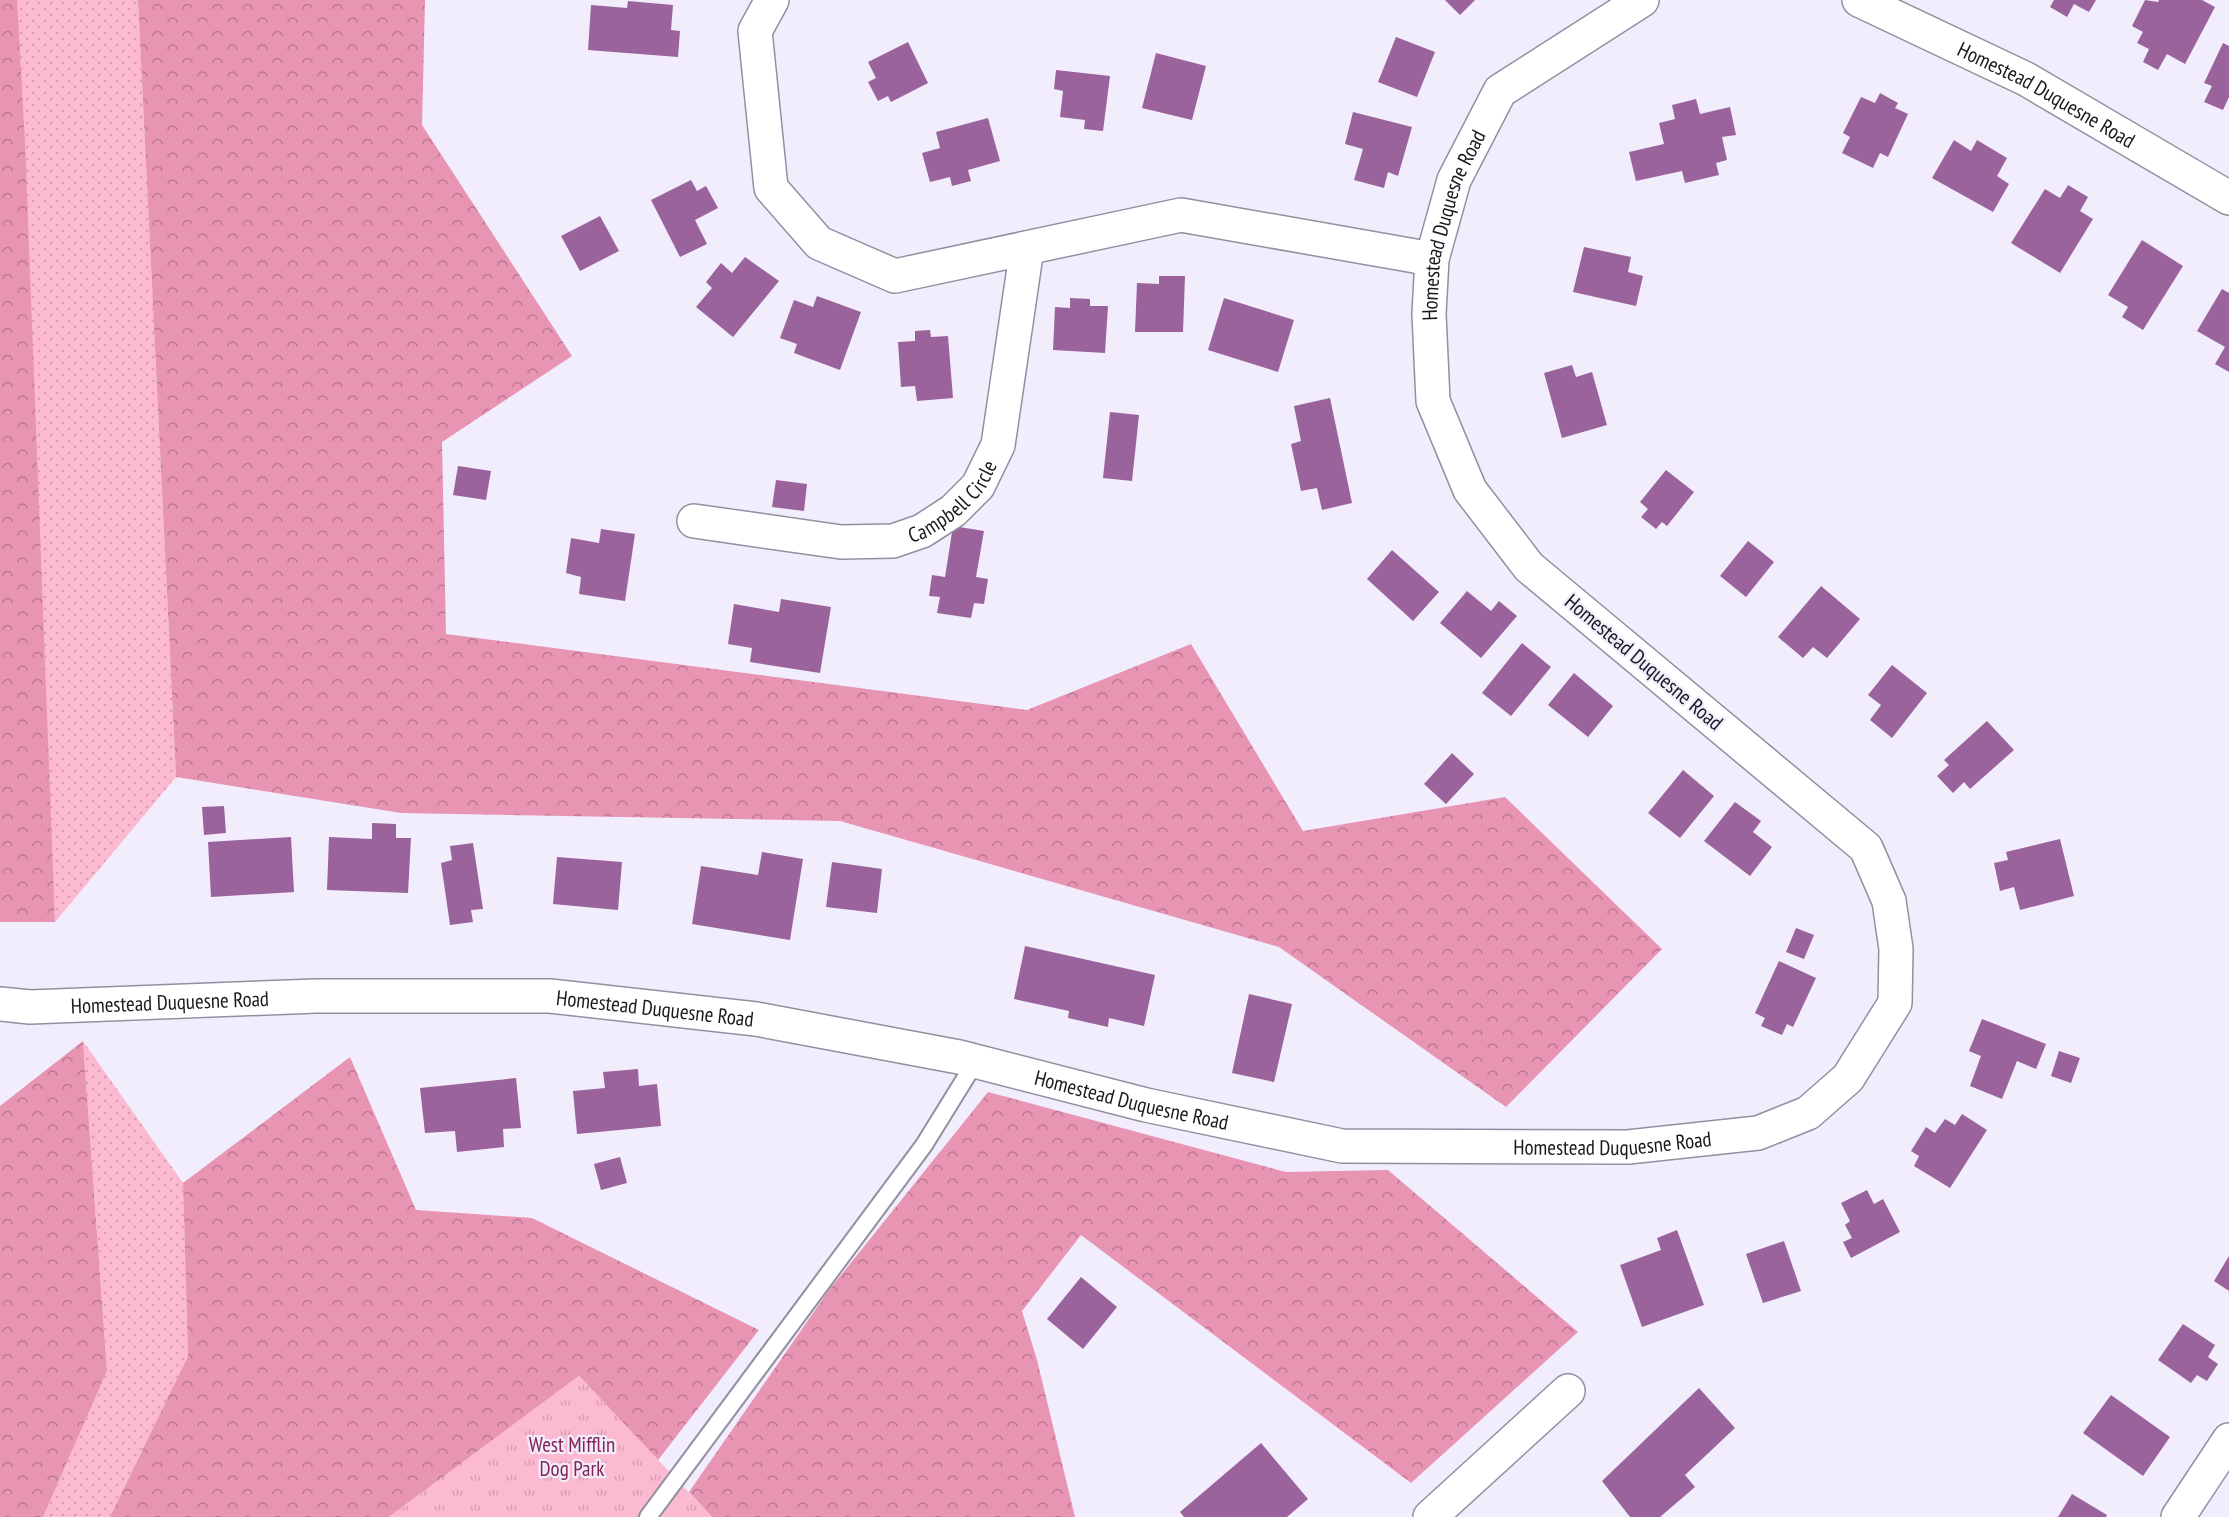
<svg xmlns="http://www.w3.org/2000/svg" width="2229" height="1517" font-family="'PT Sans Narrow',sans-serif">
  <defs>
    <pattern id="grass-dots" width="8" height="8" patternUnits="userSpaceOnUse" patternTransform="scale(1.5)"><rect width="8" height="8" fill="#fcbad1"/><path d="M2 2h.1M6 6h.1" fill="none" stroke="#d79fb3" stroke-width="1.8" stroke-linecap="round"/></pattern>
    <pattern id="forest-crowns" width="20" height="18" patternUnits="userSpaceOnUse" patternTransform="scale(1.5)"><rect width="20" height="18" fill="#e894b3"/><path d="M2 6a3 3 0 1 1 6 0M12 15a3 3 0 1 1 6 0" fill="none" stroke="#bb7891"/></pattern>
    <pattern id="park-tufts" width="24" height="20" patternUnits="userSpaceOnUse" patternTransform="scale(1.5)"><rect width="24" height="20" fill="#fcbad1"/><path d="M3 7l-1-3M5 7V3M7 7l1-3M15 17l-1-3M17 17v-4M19 17l1-3" fill="none" stroke="#d79fb3"/></pattern>
  </defs>
  <rect width="100%" height="100%" fill="#f1edfd"/>
  <path fill="url(#grass-dots)" d="M10 0H138L176 777 55 922Z
    M83 1041 183 1183 188 1356 110 1517H43L107 1371Z"/>
  <path fill="url(#forest-crowns)" d="M0 0H17L25 143 55 922H0Z
    M138 0H425L422 125 572 356 442 442 446 634 1027 710 1191 644 1303 831 1505 797 1662 949 1506 1107 1279 947 840 821 401 813 176 777Z
    M83 1041 107 1371 43 1517H0V1106Z
    M350 1057 416 1210 532 1218 759 1330 658 1460 579 1376 389 1517H110L188 1356 183 1183Z
    M988 1092 1286 1172 1388 1170 1578 1332 1411 1483 1081 1235 1022 1311 1037 1360 1075 1517H712L689 1492 829 1290Z"/>
  <path fill="url(#park-tufts)" d="M579 1376 712 1517H389Z"/>
  <path fill="#9b639c" d="M1445 0H1475L1460 15Z
    M2054 0H2096L2089 12 2074 4 2067 17 2050 7Z
    M2145 0 2158 2 2159 0H2202L2215 7 2185 64 2167 54 2158 70 2143 62 2149 49 2137 43 2143 32 2132 26Z
    M628 1 673 5 671 30 680 31 678 57 588 50 591 5 627 8Z
    M1396 37 1435 52 1417 97 1378 82Z
    M908 42 928 83 891 102 888 96 878 101 868 82 876 78 868 62Z
    M2223 43 2229 46V97L2223 110 2204 102 2212 86 2204 83Z
    M1156 53 1206 66 1192 120 1142 108Z
    M1056 70 1110 76 1103 131 1084 129 1085 120 1060 117 1063 91 1054 89Z
    M1880 93 1898 103 1895 108 1908 114 1888 157 1880 153 1873 168 1842 153 1850 137 1843 133 1861 97 1875 103Z
    M1696 99 1700 114 1730 107 1736 135 1722 137 1727 160 1716 163 1719 175 1685 183 1682 171 1636 181 1629 152 1664 144 1659 123 1675 119 1672 105Z
    M1353 112 1412 127 1398 176 1388 172 1384 188 1354 180 1363 149 1345 144Z
    M988 118 1000 161 968 170 971 181 952 186 950 177 930 182 922 153 940 148 936 132Z
    M1954 140 1971 151 1977 140 2007 158 1997 176 2009 184 1993 212 1932 178Z
    M691 180 697 191 706 186 718 208 695 220 707 244 680 257 651 200Z
    M2068 185 2088 197 2080 211 2093 219 2060 273 2011 243 2045 189 2060 198Z
    M600 216 619 251 580 271 561 236Z
    M2142 240 2183 266 2143 330 2122 317 2128 307 2108 295Z
    M1584 247 1631 257 1628 272 1643 276 1636 306 1573 292Z
    M745 257 779 281 733 337 696 307 712 288 706 282 721 263 732 273Z
    M1159 276H1185L1183 332H1135L1137 283 1159 284Z
    M2222 289 2229 293V372L2215 364 2225 347 2197 331Z
    M817 296 861 312 840 370 794 353 797 344 780 338 794 300 813 307Z
    M1070 298 1090 299V306H1108L1105 353 1053 350 1055 307 1070 308Z
    M1224 298 1294 320 1278 372 1208 350Z
    M930 330 931 337 948 336 953 398 917 401 915 386 901 387 898 342 915 341V331Z
    M1572 365 1576 377 1592 372 1607 425 1562 438 1544 373Z
    M1330 398 1352 503 1322 510 1317 488 1301 491 1291 444 1301 441 1294 406Z
    M1110 412 1139 415 1132 481 1103 478Z
    M458 466 491 471 486 500 453 495Z
    M1666 470 1694 492 1667 526 1662 522 1656 529 1641 517 1648 509 1640 502Z
    M776 480 807 484 804 511 772 507Z
    M953 526 984 531 976 577 988 579 984 604 974 603 971 618 937 613 940 597 929 596 932 575 945 577Z
    M601 529 635 534 625 601 579 594 581 577 566 573 571 538 599 543Z
    M1748 541 1774 562 1746 597 1720 576Z
    M1392 550 1439 592 1413 621 1367 579Z
    M1821 586 1860 619 1827 658 1813 647 1803 658 1778 637Z
    M1467 591 1491 611 1499 601 1517 616 1481 658 1440 623Z
    M781 599 831 607 820 673 750 662 752 648 728 644 734 604 779 612Z
    M1522 643 1551 667 1511 716 1482 693Z
    M1892 665 1927 693 1892 738 1870 720 1881 705 1868 695Z
    M1574 673 1613 706 1588 737 1548 705Z
    M1987 721 2014 750 1970 789 1964 782 1953 793 1937 776 1949 765 1944 760Z
    M1452 753 1474 774 1446 804 1424 784Z
    M1683 770 1714 796 1680 838 1648 813Z
    M1735 802 1761 821 1753 832 1772 847 1750 876 1704 841Z
    M224 806 226 833 204 835 202 807Z
    M372 823 396 824V838H411L408 893 327 890 329 837 372 839Z
    M291 837 294 892 211 897 208 842Z
    M2060 839 2074 896 2020 910 2014 887 2000 891 1994 863 2008 860 2006 852Z
    M473 843 483 909 471 910 473 922 450 925 441 863 452 860 450 846Z
    M762 852 803 859 790 940 692 924 701 866 758 875Z
    M557 857 622 862 618 910 553 904Z
    M832 862 882 869 877 913 826 907Z
    M1796 928 1814 935 1804 959 1786 952Z
    M1025 946 1155 975 1144 1026 1109 1018 1108 1027 1068 1018 1069 1011 1014 999Z
    M1779 961 1816 978 1793 1027 1787 1024 1782 1035 1761 1026 1765 1018 1755 1013Z
    M1249 994 1292 1004 1274 1082 1232 1073Z
    M1982 1019 2046 1044 2036 1069 2017 1061 2002 1099 1970 1086 1981 1056 1969 1051Z
    M2059 1051 2080 1058 2071 1083 2051 1076Z
    M638 1069 639 1086 657 1084 661 1126 577 1134 573 1091 605 1088 603 1072Z
    M516 1078 521 1128 503 1129 504 1147 457 1152 455 1131 425 1133 420 1088Z
    M1962 1114 1987 1130 1950 1188 1914 1166 1919 1156 1911 1151 1926 1127 1935 1133 1945 1119 1955 1125Z
    M620 1157 627 1183 601 1190 594 1164Z
    M1867 1190 1874 1204 1883 1199 1900 1232 1851 1258 1843 1242 1852 1238 1845 1225 1850 1221 1841 1203Z
    M1677 1230 1704 1305 1642 1327 1620 1265 1661 1250 1657 1238Z
    M1784 1241 1801 1291 1763 1303 1746 1254Z
    M2229 1256V1291L2214 1281Z
    M1081 1277 1117 1307 1083 1349 1047 1319Z
    M2183 1324 2215 1345 2208 1357 2218 1364 2207 1381 2197 1375 2191 1383 2158 1360Z
    M1699 1388 1735 1428 1685 1475 1695 1487 1660 1517H1630L1602 1481Z
    M2111 1395 2170 1437 2143 1476 2083 1433Z
    M1261 1443 1308 1499 1287 1517H1184L1180 1512Z
    M2072 1494 2107 1515 2106 1517H2058Z"/>
  <g fill="none" stroke-linecap="round" stroke-linejoin="round">
    <defs>
      <path id="service" d="M648 1517 924 1145 976 1061"/>
      <g id="minor">
        <path d="M772 0 755 31 771 188 819 243 895 276 1181 215 1432 259"/>
        <path id="s1" d="M694 521 841 542 893 541 922 531 953 511 978 486 998 445 1027 248"/>
        <path d="M1430 1517 1568 1391"/>
        <path d="M2178 1517 2229 1440"/>
      </g>
      <g id="tertiary">
        <path id="s2" d="M1859 0 2026 79 2229 198"/>
        <path id="s3" d="M0 1004 30 1007 316 996H550L756 1019 959 1057 1146 1105 1342 1146 1628 1147 1758 1133 1808 1113 1848 1078 1895 1003 1896 949 1889 901 1866 848 1529 567 1470 490 1433 401 1429 314 1432 259 1454 180 1500 91 1642 0"/>
      </g>
    </defs>
    <use href="#service" stroke="#938fa0" stroke-width="20"/>
    <use href="#minor" stroke="#938fa0" stroke-width="36"/>
    <use href="#tertiary" stroke="#938fa0" stroke-width="36"/>
    <use href="#service" stroke="#fff" stroke-width="16"/>
    <use href="#minor" stroke="#fff" stroke-width="33"/>
    <use href="#tertiary" stroke="#fff" stroke-width="33"/>
  </g>
  <g text-anchor="middle" dominant-baseline="central" stroke-width="4.5" stroke-linejoin="round" paint-order="stroke">
    <g font-size="21" fill="#19181e" stroke="#f1edfd">
      <text stroke="none"><textPath href="#s2" startOffset="210">Homestead Duquesne Road</textPath></text>
      <text stroke="none"><textPath href="#s3" startOffset="2942">Homestead Duquesne Road</textPath></text>
      <text stroke="none"><textPath href="#s1" startOffset="274">Campbell Circle</textPath></text>
      <text transform="translate(1644 662) rotate(40)">Homestead Duquesne Road</text>
      <text stroke="none"><textPath href="#s3" startOffset="170">Homestead Duquesne Road</textPath></text>
      <text stroke="none"><textPath href="#s3" startOffset="656">Homestead Duquesne Road</textPath></text>
      <text stroke="none"><textPath href="#s3" startOffset="1142">Homestead Duquesne Road</textPath></text>
      <text stroke="none"><textPath href="#s3" startOffset="1628">Homestead Duquesne Road</textPath></text>
    </g>
    <g font-size="21" fill="#852451" stroke="#f1edfd">
      <text x="572" y="1444">West Mifflin<tspan x="572" dy="24">Dog Park</tspan></text>
    </g>
  </g>
</svg>
